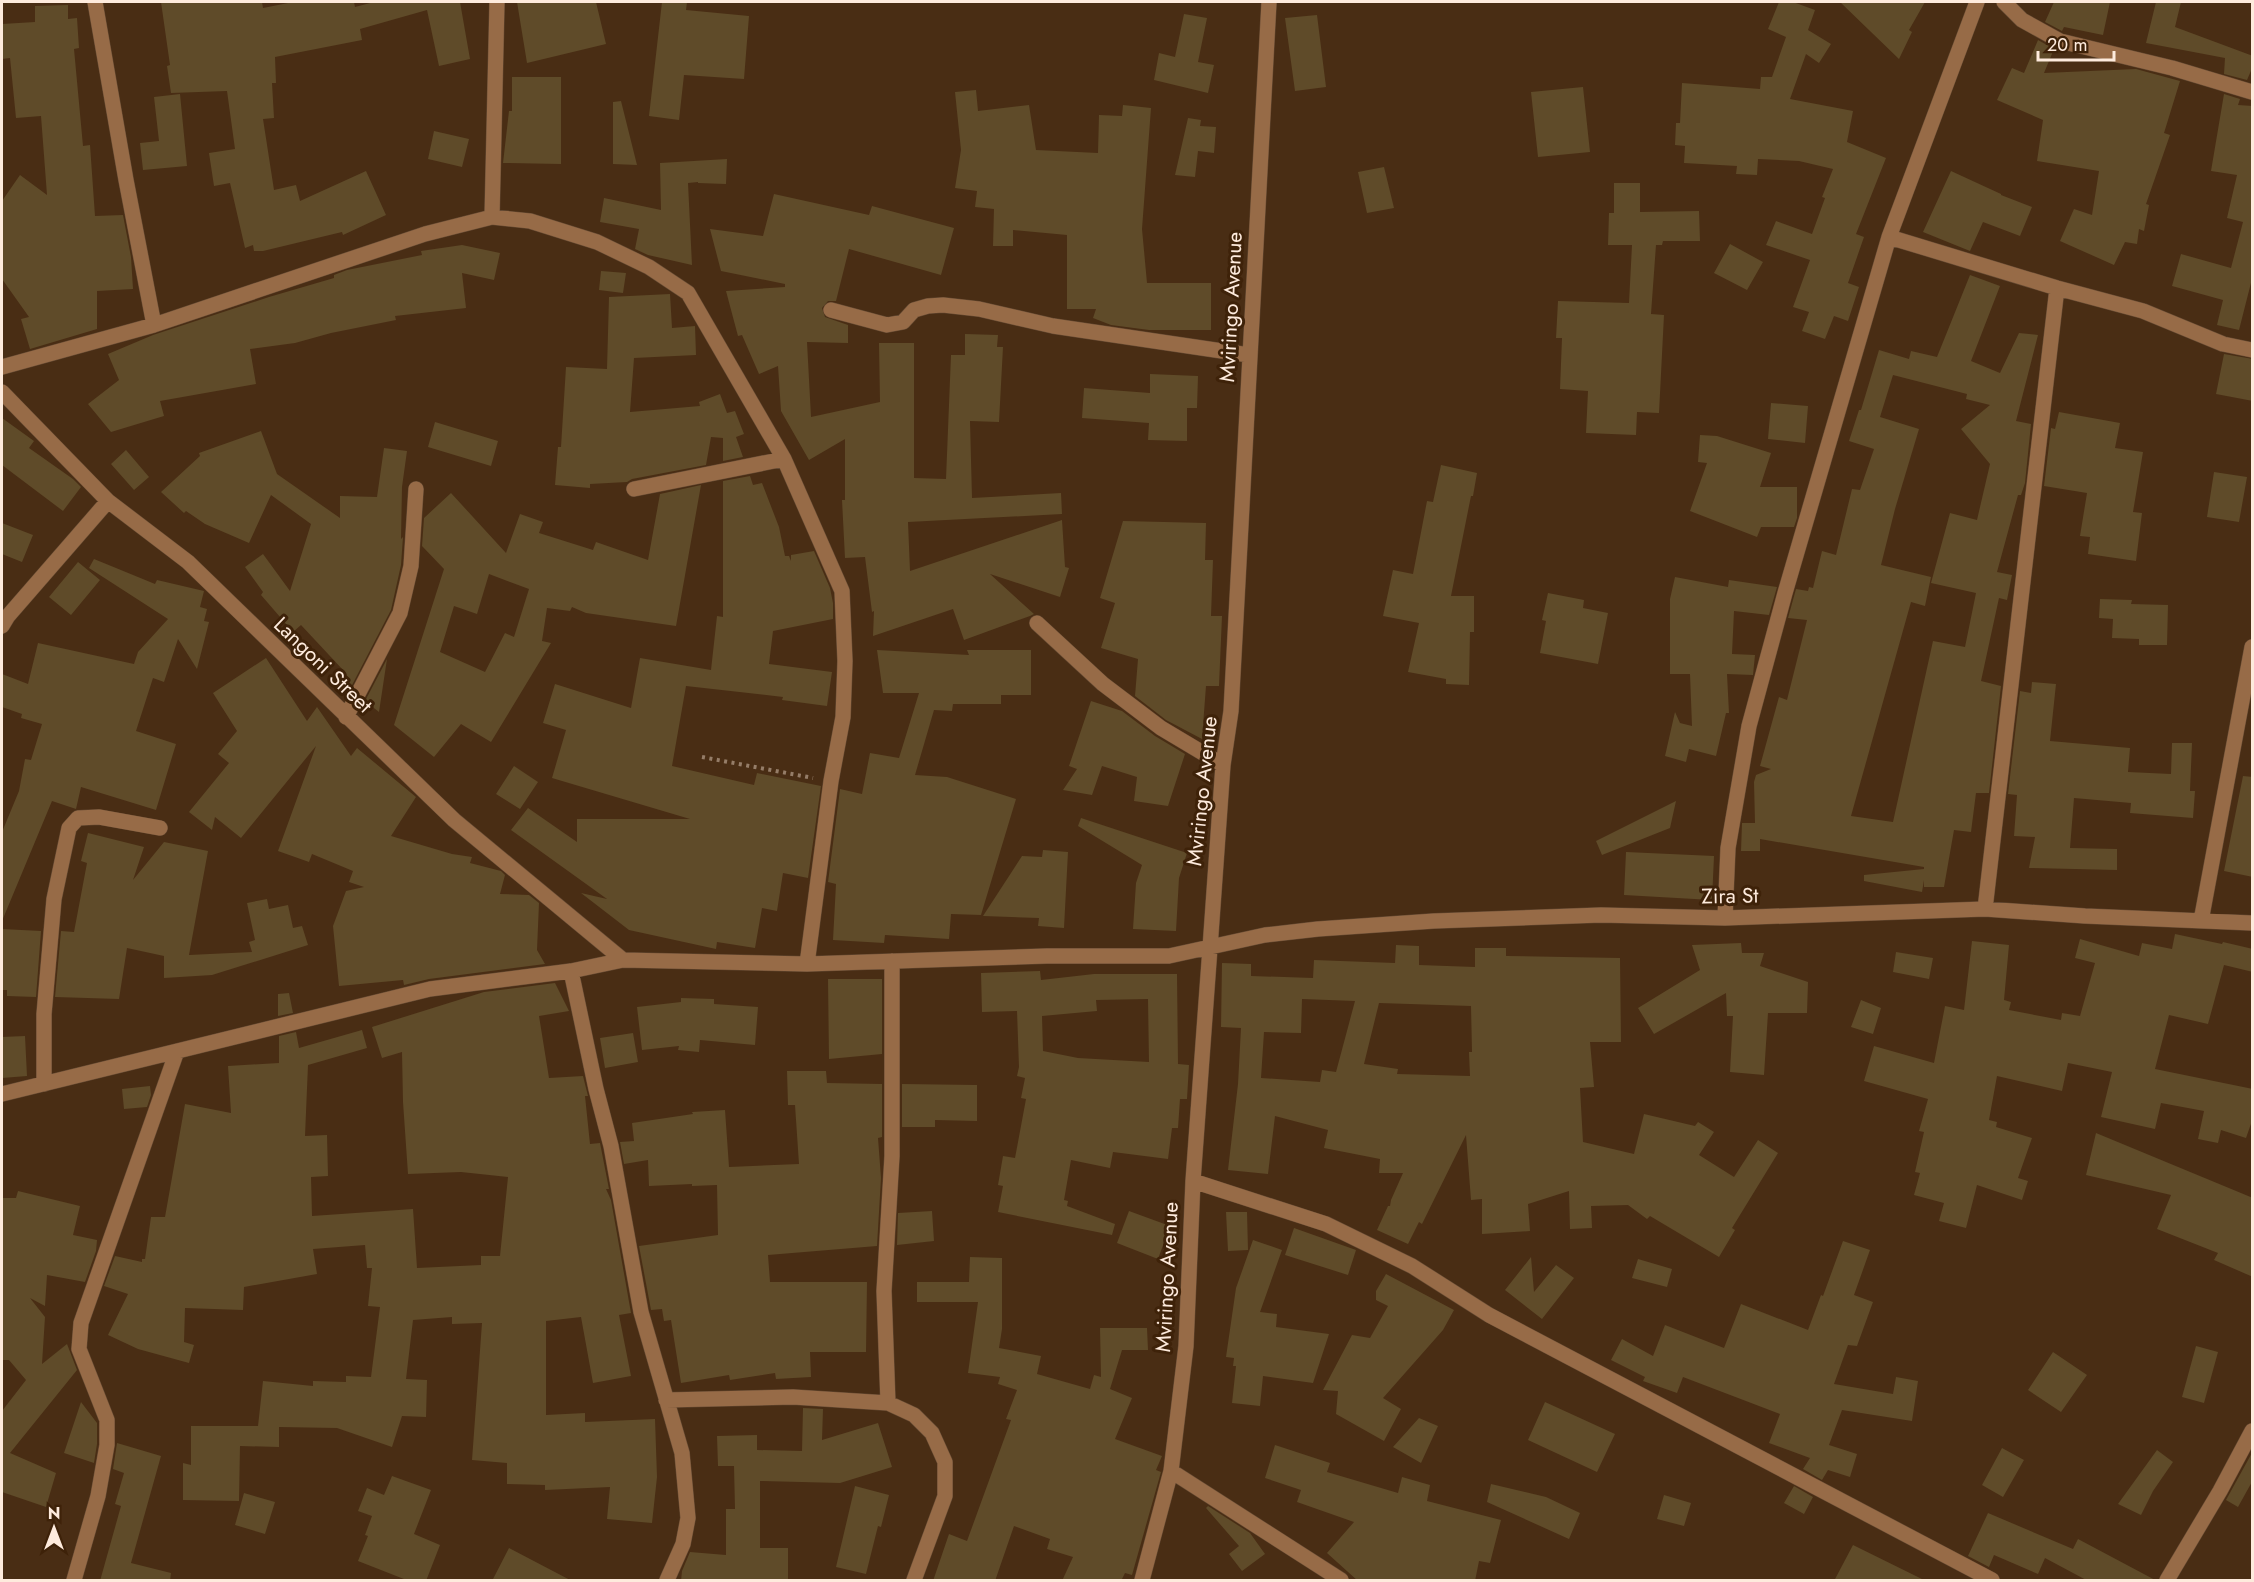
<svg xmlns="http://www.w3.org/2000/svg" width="2254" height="1582" font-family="Jost,sans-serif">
  <rect width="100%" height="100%" fill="#492d14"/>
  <path fill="#5f4b29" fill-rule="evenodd" d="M161 2H262L263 8 293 2H354L355 7 374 2H460L470 59 439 66 427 10 360 29 362 40 275 57 276 83H272L274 118 263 119 274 190 296 185 300 201 366 171 386 215 343 235 342 232 263 251H254L253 245 245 248 230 183 214 186 209 153 235 149 227 91 171 93 167 66 170 65Z
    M517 2H596L606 44 527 63Z
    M662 2H687L686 10 749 16 744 79 684 75 679 120 649 116Z
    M1779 2H1793L1815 10 1808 30 1831 44 1819 63 1806 54 1790 99 1853 111 1847 142 1886 158 1856 234 1864 237 1848 283 1859 287 1848 321 1834 316 1825 339 1802 331 1809 312 1793 307 1810 260 1766 245 1776 221 1812 234 1825 198 1822 197 1833 169 1799 161 1758 159 1757 175 1736 174 1737 166 1684 163 1685 146 1675 145 1676 123H1680L1682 83 1760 89 1761 77H1772L1786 37 1768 29Z
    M1840 2H1925L1909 30 1912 32 1899 59Z
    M2054 2H2110L2103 35 2064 27 2062 31 2045 22Z
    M2156 2H2181L2175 27 2253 56V66L2247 80 2224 74 2225 58 2146 43Z
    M68 5V19L77 18 79 48 74 49 83 146 90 145 95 216 123 215 131 257 133 289 97 291V329L30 349 21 319 29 317 2 279V201L20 175 47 195 41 116 16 118 10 58 2 59V24L35 22V6Z
    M1184 14 1207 18 1198 62 1214 65 1208 93 1154 80 1159 53 1175 57Z
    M1317 15 1326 87 1295 91 1285 18Z
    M2038 40 2054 49 2044 73 2136 69 2180 81 2164 133 2170 135 2146 204 2149 205 2144 231 2139 229 2137 244 2125 242 2114 265 2060 241 2074 209 2092 215 2099 171 2037 161 2043 120 1997 100 2012 68 2024 73Z
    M512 77H561V164L503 163 509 111H512Z
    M1583 87 1590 152 1538 157 1531 92Z
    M976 90 978 111 1029 105 1036 150 1098 153 1099 115 1122 116 1123 105 1151 108 1142 229 1147 283H1211V330H1149L1111 325 1093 318 1096 309H1067V235L1013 230V246H993L994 209 975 207 977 191 955 188 961 150 955 92Z
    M180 94 187 166 143 170 140 143 159 141 154 97Z
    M2224 94 2240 99 2238 105 2253 106V275L2239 330 2217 325 2223 300 2172 286 2181 254 2231 268 2243 222 2227 218 2237 175 2211 171Z
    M621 101 637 165 613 164V102Z
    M1188 118 1201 120 1200 126 1216 127 1214 153 1198 151 1195 177 1175 175Z
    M434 131 469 139 462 167 428 159Z
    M727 159 726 184 698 183V182L688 183 692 265 648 255 635 249 639 229 600 222 604 198 661 210 660 163Z
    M1384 167 1394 208 1367 213 1358 172Z
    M1951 171 2001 194V195L2032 207 2020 236 1983 222 1970 251 1923 232Z
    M1614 183H1640V212L1699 211 1700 241H1663L1662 245H1656L1651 314 1664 315 1659 413 1637 412 1636 435 1586 433 1588 391 1560 389 1562 338H1556L1558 301 1629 303 1632 245H1608L1609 213H1614Z
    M774 194 869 215 872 206 954 228 941 275 849 249 836 301H828L822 308 825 317 848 325V343L807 342 811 417 880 402 879 343H914V478L946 479 951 355H965V334L998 335 997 347H1003L999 422 970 421 972 498 1061 493 1062 514 908 522 910 571 1062 520 1065 567 1069 568 1060 597 990 574 1034 614 1030 616 964 640 953 609 873 636 874 611 872 612 865 557 845 558 842 500H845V439L809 460 781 411 778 366 759 374 742 335 738 336 726 291 785 287V284L721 271 710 229 763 236Z
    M1730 244 1763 262 1747 290 1714 273Z
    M462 245 500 253 494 280 462 273 466 308 395 316 396 320 331 333 295 343 250 349 256 384 160 401 164 416 111 432 88 404 119 380 108 354 153 335 269 297 334 278V275L347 270 422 255 421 251Z
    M601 271 626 273 623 293 599 290Z
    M1970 275 2000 286 1971 361 2000 373 2019 333 2038 335 2016 421 2031 424 2025 483 2021 495H2018L1997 572 2012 575 2007 600 1999 598 1981 681 2001 686 1989 793H1976L1971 832 1954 830 1944 887H1924V880L1922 892 1864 881V875L1924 869V867L1760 839V851H1741L1742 823H1755L1754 782 1756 775 1771 769 1760 766 1779 697 1787 700 1807 620 1788 618 1796 589 1808 591 1809 587 1813 588 1822 551 1836 555 1852 489 1860 490 1874 449 1849 441 1859 410H1861L1879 350 1909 359 1911 351 1937 357ZM1893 375 1967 394 1966 399 1990 405 1961 429 1990 464 1977 520 1950 513 1931 583 1976 593 1965 647 1933 641 1893 822 1851 816 1911 602 1925 606 1931 577 1881 565 1895 509 1919 429 1880 417Z
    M670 294 672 328 695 326 696 355 634 358 630 412 700 406 699 402 720 394 727 413 735 411 744 434 736 437 743 457 723 461V438L711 437 706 465 632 479 627 482 590 484V488L555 485 558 447H561L566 367 607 369 609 297Z
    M2224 354 2253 359V401L2216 394Z
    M1150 374 1198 376 1197 408H1187V441L1148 440 1149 423 1082 418 1084 388 1150 393Z
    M1771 403 1808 406 1805 443 1768 439Z
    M2059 412 2120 423 2115 448 2143 452 2133 512 2142 513 2136 561 2088 554 2090 537 2080 536 2087 493 2044 486 2051 428 2055 429Z
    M2 418 34 441 29 448 73 479 81 487 63 511 2 465Z
    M435 422 498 441 491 466 428 447Z
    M261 431 277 474 340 518V496L377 497 384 448 407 451 402 487 401 539 403 537 401 565 391 610 350 689 337 678 343 670 301 625 293 632 261 595 263 592 245 567 263 554 290 591 311 524 271 495 249 543 205 524 186 511 184 513 161 492 200 456 199 453Z
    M1700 435 1717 436 1771 453 1760 487H1797V518L1794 527H1761L1757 537 1690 511 1707 463 1698 462Z
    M126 450 149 477 134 490 111 464Z
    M1441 465 1477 473 1473 496H1471L1451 596H1474V632H1470L1469 685 1446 684V679L1408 672 1419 623 1383 616 1393 570 1413 574 1427 501 1433 502Z
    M2214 472 2247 477 2239 522 2207 517Z
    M750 476 753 485 762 483 779 527 785 556H789L791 561V555L814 551 830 588 833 603V619L773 631 769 664 832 672 827 706 782 700 783 697 686 686 672 766 754 785 757 773 821 786 808 878 783 873 777 911 762 908 755 948 717 942 716 949 629 930 581 893 607 899 511 830 528 808 577 842V819H690L552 778 566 730 543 723 555 684 631 708 640 658 711 670 717 616 723 617V481Z
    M701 485 676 626 586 613 572 607 570 611 547 608 542 641 551 643 491 742 461 724 434 757 394 725 444 569 422 546 424 518 451 493 506 553 520 514 543 522 539 533 593 550 596 542 648 560 660 494ZM489 574 529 589 514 637 505 633 485 672 440 652 454 606 477 614Z
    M1123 521 1206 523 1205 560H1213L1211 616H1222L1219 686H1206L1202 739 1166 720 1135 696 1138 659 1101 648 1115 603 1100 598Z
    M2 523 33 535 22 562 2 554Z
    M94 559 155 584 157 580 204 591 200 607 207 609 204 621 209 622 197 669 178 639 164 682 153 678 136 731 176 744 156 810 81 787 76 809 52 801 2 921V832L19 791 25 759 31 760 42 724 21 718 22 714 2 707V674L28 684 38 643 134 664 138 652 168 619 89 568Z
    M78 562 100 580 71 615 49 597Z
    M1675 577 1728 587 1729 580 1777 587 1769 615 1734 611 1732 654 1755 655 1753 675 1727 674 1729 713H1726L1716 756 1689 749 1686 762 1665 756 1675 712 1680 723 1692 726 1690 674H1670V599Z
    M1548 593 1584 600 1583 608 1608 613 1598 664 1540 653 1546 621 1542 620Z
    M2100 599 2132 600 2131 604 2168 605 2167 645H2139V639L2112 638 2113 619 2099 618Z
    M877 650 969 655 967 650H1031V695H1001V704H953L952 711 934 710 915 775 947 777 1016 799 981 915 951 914 949 939 885 935 884 943 833 940 836 884 828 882 840 789 862 794 870 753 899 758 919 693H883Z
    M266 658 307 721 317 707 351 756 357 748 416 797 391 836 452 854 472 857 470 863 501 871 505 875 500 894 529 895 539 903 537 950 545 964 429 979 404 985 403 980 339 986 333 926 346 891 364 887 349 882 353 871 312 854 309 862 278 851 316 746 241 838 215 817 212 830 189 812 229 763 218 754 237 731 213 693Z
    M387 659 379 712 365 701Z
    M2032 682 2056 684 2050 741 2130 748 2128 772 2171 774 2172 743H2192L2190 791H2195L2193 818 2130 813 2131 803 2074 798 2070 848 2117 849V870L2029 868 2035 837 2014 836 2017 795 2008 794 2020 691 2031 693Z
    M1091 701 1122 711 1155 736 1185 754 1168 806 1134 801 1137 777 1102 766 1092 795 1063 790 1077 769 1069 766Z
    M514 766 538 782 520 809 496 794Z
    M2243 776 2253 777V877L2224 871Z
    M1676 801 1670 828 1602 855 1596 841Z
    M1081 818 1187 853 1179 878 1176 931 1133 929 1136 883 1142 865 1078 826Z
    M88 833 144 847 133 880 164 842 208 851 189 955 252 952 249 942 255 940 247 903 267 899 269 909 288 905 293 928 302 926 308 945 212 975 164 978V956L127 948 119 999 55 997 61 931 74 932 87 863 81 861Z
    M1043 850 1068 852 1064 928 1038 926 1039 918 983 916 1022 856 1042 857Z
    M1626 852 1714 856 1712 900 1624 895Z
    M2 929 41 931 36 997 7 996V990H2Z
    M2175 934 2222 944 2223 942 2253 949V972L2224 965 2208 1024 2169 1015 2155 1069 2253 1089V1118L2246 1138 2221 1130 2218 1143 2198 1139 2204 1111 2161 1103 2155 1129 2101 1117 2112 1072 2068 1063 2062 1091 1997 1076 1989 1120 1997 1122 1996 1127 2032 1138 2018 1178 2028 1181 2022 1200 1977 1185 1966 1228 1939 1221 1944 1203 1914 1195 1920 1173 1915 1172 1924 1132 1919 1131 1928 1099 1864 1081 1874 1046 1934 1063 1945 1006 1964 1010 1972 941 2009 945 2004 1000 2011 1002 2009 1010 2061 1020 2062 1013 2080 1016 2095 963 2075 958 2080 939 2139 956 2142 943 2172 949Z
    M1741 943 1742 953H1764L1760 966 1808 982 1807 1013H1768L1764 1075 1730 1072 1733 1016H1727L1726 993 1654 1034 1638 1008 1700 970 1692 945Z
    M1396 945 1419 946V965L1475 967V948H1506V956L1620 958 1621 1042H1590L1594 1087 1580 1088 1583 1142 1634 1154 1644 1114 1695 1126 1698 1122 1714 1132 1699 1155 1734 1177 1758 1140 1778 1153 1732 1228 1735 1230 1719 1257 1650 1216 1647 1219 1628 1205 1591 1206 1592 1228 1570 1229 1569 1191 1528 1204 1530 1231 1482 1234V1199L1471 1200 1466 1135 1422 1224 1419 1222 1408 1244 1377 1230 1388 1206H1390L1391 1200 1403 1173H1379L1380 1159 1324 1148 1328 1130 1275 1116 1268 1174 1228 1170 1238 1084 1241 1028 1221 1027 1222 963 1251 964V976L1313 978 1314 960 1395 963ZM1302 999 1355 1001 1336 1072 1322 1070 1320 1082 1261 1078 1264 1032 1301 1033ZM1379 1003 1471 1006 1472 1052H1469L1470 1076 1397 1074 1398 1069 1364 1064Z
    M1896 952 1933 958 1929 979 1893 972Z
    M1040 971 1041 980 1094 974H1177L1178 1064 1189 1065 1187 1099H1180L1178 1128H1172L1168 1159 1113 1152 1110 1168 1071 1160 1064 1200 1068 1201 1067 1206 1115 1224 1112 1235 998 1212 1003 1186 998 1185 1003 1156 1015 1158 1026 1099 1021 1098 1025 1078 1017 1076 1019 1067 1017 1011 982 1012 981 973ZM1148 999 1149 1062 1078 1058 1043 1051 1042 1016 1097 1011 1096 1000Z
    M828 979H882V1054L829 1059Z
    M555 983 569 1011 539 1016 549 1078 583 1076 588 1096H585L590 1144 600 1143 601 1148 609 1189H606L611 1200 631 1313 619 1315 631 1376 593 1383 581 1317 546 1321V1415L585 1413V1422L655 1419 657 1477 652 1523 607 1519 610 1487 545 1490V1485L507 1484V1463L472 1460 482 1323 452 1324V1317L413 1320 406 1379 427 1380 426 1417 402 1416 392 1447 337 1428 279 1427V1447L240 1446 239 1501 183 1500V1463L191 1465V1426H258L263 1381 313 1386V1381L346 1382V1376L371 1377 380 1307 368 1306 372 1268H367L365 1245 313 1249 317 1274 244 1287 243 1310 185 1308 184 1342 194 1345 189 1363 138 1349 108 1335 128 1294 104 1286 115 1256 142 1262V1259H145L151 1217H165L185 1104 231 1113 228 1066 279 1063V1036L296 1032 299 1048 362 1030 367 1048 308 1065 305 1136 327 1135 328 1176 311 1177 312 1216 413 1209 417 1268 481 1265V1256H500L508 1177 461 1172 408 1174 403 1102 402 1052 382 1058 372 1027 484 992Z
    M289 993 293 1013 278 1016V994Z
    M681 998 714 999V1004L758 1007 755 1045 700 1040 699 1052 678 1050 679 1046 642 1050 637 1007 681 1002Z
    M1861 1000 1881 1008 1873 1034 1851 1027Z
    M633 1033 638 1062 605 1068 600 1038Z
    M25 1036 27 1076 2 1078V1037Z
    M787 1071H826L827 1083 882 1084V1137L878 1138 881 1178 877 1246 768 1255 770 1282H867L866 1352H810L811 1377 776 1379 775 1373 730 1380 729 1375 681 1383 671 1320 664 1321 662 1309 651 1310 639 1246 718 1235 717 1185 692 1186V1184L649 1186 648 1160 624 1164 620 1142 634 1141 632 1123 693 1114 692 1112 725 1110 729 1167 799 1164 795 1105H788Z
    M902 1084 977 1085V1121L935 1120V1127H902Z
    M150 1086 151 1095 147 1107 124 1109 122 1089Z
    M2096 1133 2253 1198V1277L2214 1260 2218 1253 2157 1229 2171 1195 2086 1175Z
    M18 1191 80 1206 73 1235 97 1240 96 1251 85 1282 47 1275 45 1306 30 1298 45 1317 42 1364 67 1344 77 1370 10 1453 56 1473 46 1507 2 1492V1411L26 1380 9 1360H2V1198H16Z
    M932 1211 934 1241 897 1245 898 1213Z
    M1129 1211 1170 1226 1158 1259 1117 1243Z
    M1226 1212H1247L1248 1250 1228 1251Z
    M1294 1228 1356 1250 1348 1275 1285 1255Z
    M1253 1240 1282 1250 1260 1312 1277 1314 1276 1327 1329 1334 1313 1383 1263 1376 1260 1406 1232 1403 1236 1366H1233L1234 1358 1226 1357 1236 1288Z
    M1843 1241 1870 1250 1854 1295 1873 1302 1857 1346 1848 1345 1834 1384 1893 1394 1896 1377 1918 1381 1912 1421 1842 1410 1829 1445 1857 1454 1850 1477 1828 1470 1822 1480 1803 1469 1810 1458 1769 1443 1780 1414 1683 1377 1677 1393 1643 1381 1645 1377 1611 1360 1622 1339 1653 1356 1665 1325 1724 1348 1741 1304 1808 1330 1821 1295 1823 1296Z
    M970 1257 1002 1258V1329L999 1348 1041 1356 1037 1374 1090 1389 1094 1375 1101 1377 1100 1328H1147L1148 1350H1122L1110 1389 1132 1398 1115 1439 1162 1456 1156 1470 1161 1472 1132 1575 1125 1573 1121 1581H1062L1073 1557 1047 1549 1050 1539 1014 1526 995 1581H933L949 1534 967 1541 1011 1420 1006 1419 1017 1390 998 1384 1000 1377 968 1373 978 1302H917V1282H969Z
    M1531 1257 1534 1292 1556 1265 1574 1278 1542 1319 1505 1290Z
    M1638 1259 1672 1269 1667 1287 1632 1278Z
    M1386 1274 1454 1310 1443 1330 1383 1398 1401 1409 1384 1441 1336 1414 1338 1391 1323 1390 1352 1335 1370 1338 1388 1306 1376 1300V1291Z
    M2196 1346 2218 1352 2204 1403 2182 1397Z
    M2053 1352 2087 1375 2061 1412 2028 1390Z
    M81 1402 97 1423V1444L94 1463 64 1453Z
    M1545 1402 1615 1434 1597 1472 1528 1440Z
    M803 1408 823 1409 822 1440 878 1423 892 1467 840 1483 760 1481V1548H788V1581H681L682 1571 690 1552 726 1555V1509H735L734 1466H718L717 1436 757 1435V1450L802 1451Z
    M1419 1418 1438 1426 1421 1463 1393 1447Z
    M117 1443 161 1456 131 1563 171 1573 170 1581H100L121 1506 115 1504 124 1473 113 1469Z
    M1275 1445 1330 1463 1327 1472 1398 1493 1402 1477 1430 1485 1427 1501 1501 1520 1490 1563 1479 1561 1475 1581H1358L1327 1553 1354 1522 1297 1502 1301 1490 1265 1478Z
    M2002 1448 2024 1460 2003 1497 1982 1485Z
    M2157 1450 2173 1462 2153 1491 2141 1515 2118 1504Z
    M2253 1451V1480L2238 1507 2226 1500Z
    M392 1476 431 1490 414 1534 440 1545 426 1581H409L358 1561 368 1536 365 1535 372 1516 358 1511 367 1488 384 1495Z
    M1491 1484 1546 1497 1580 1513 1569 1539 1487 1502Z
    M855 1486 889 1495 881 1527 878 1526 866 1574 836 1567Z
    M1794 1486 1813 1497 1804 1514 1784 1503Z
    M244 1493 275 1502 265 1534 235 1525Z
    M1664 1495 1691 1503 1684 1526 1657 1519Z
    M1208 1506 1250 1533 1265 1554 1242 1571 1229 1554 1239 1546 1206 1508Z
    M1988 1513 2073 1549 2078 1539 2157 1581H2088L2045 1558 2038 1574 1994 1555 1989 1567 1968 1556Z
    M1853 1545 1926 1581H1834Z
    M509 1548 572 1581H492Z"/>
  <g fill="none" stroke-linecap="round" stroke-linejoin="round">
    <defs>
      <path id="minor" d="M95 2 126 180 154 325
        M2004 2 2022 20 2060 41 2172 68 2252 92
        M492 217 497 2
        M1889 237 2057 288 2143 311 2223 344 2252 350
        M831 310 887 325 903 322 914 310 928 306 943 305 979 309 1053 326 1249 355
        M2 367 154 325 425 234 492 217 530 221 597 242 649 267 688 293 784 459 842 591 845 661 843 717 831 781 807 964
        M2 392 108 501 188 562 454 820 623 960
        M634 489 784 459
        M1037 623 1103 684 1161 728 1223 765
        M2 626 8 616 108 501
        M346 717 400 613 411 566 416 489
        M1985 909 2057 288
        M1725 918 1728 848 1749 726 1785 593 1889 237 1977 2
        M2201 921 2252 647
        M892 961V1156L884 1291 888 1403 914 1415 932 1433 945 1462V1496L914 1580
        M571 971 596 1089 611 1146 641 1312 682 1453 688 1518 683 1544 667 1580
        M44 1084V1014L54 899 69 828 78 818 99 817 160 828
        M2 1094 430 989 571 971 623 960 807 964 1047 956H1169L1265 935 1318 929 1434 921 1601 915 1725 918 1985 909 2085 916 2252 923
        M1193 1181 1326 1224 1412 1266 1489 1315 1992 1580
        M666 1400 793 1397 888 1403
        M1171 1471 1341 1580
        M74 1580 98 1496 107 1445V1420L79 1349 81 1323 177 1051
        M1142 1580 1171 1471 1186 1346 1193 1181 1210 948 1223 765 1231 711 1269 2
        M2167 1580 2220 1491 2252 1431"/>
    </defs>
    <use href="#minor" stroke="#664b34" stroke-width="16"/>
    <path stroke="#957d68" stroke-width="4" stroke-dasharray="3 4.5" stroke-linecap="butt" d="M702 757 813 778"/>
    <use href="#minor" stroke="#976b47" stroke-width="15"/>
  </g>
  <g text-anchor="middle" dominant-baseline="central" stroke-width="6" stroke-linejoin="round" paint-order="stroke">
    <g font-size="21" fill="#feebdd" stroke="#3e2209">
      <text transform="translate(1231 307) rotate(-87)">Mviringo Avenue</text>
      <text transform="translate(323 665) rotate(44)">Langoni Street</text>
      <text transform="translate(1202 791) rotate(-84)">Mviringo Avenue</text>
      <text transform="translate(1730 896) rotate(-1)">Zira St</text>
      <text transform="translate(1167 1277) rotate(-87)">Mviringo Avenue</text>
    </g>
  </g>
  <rect width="2254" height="1582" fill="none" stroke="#feebdd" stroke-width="6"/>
  <g transform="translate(54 1528)" stroke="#3e2209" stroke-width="4.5" paint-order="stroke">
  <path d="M0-4.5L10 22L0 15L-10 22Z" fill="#feebdd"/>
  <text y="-9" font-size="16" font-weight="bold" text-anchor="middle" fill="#feebdd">N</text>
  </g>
  <path d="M2038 51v9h76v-9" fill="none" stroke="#feebdd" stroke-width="3"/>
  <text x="2047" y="51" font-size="18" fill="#feebdd" stroke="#3e2209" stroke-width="4.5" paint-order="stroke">20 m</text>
</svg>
